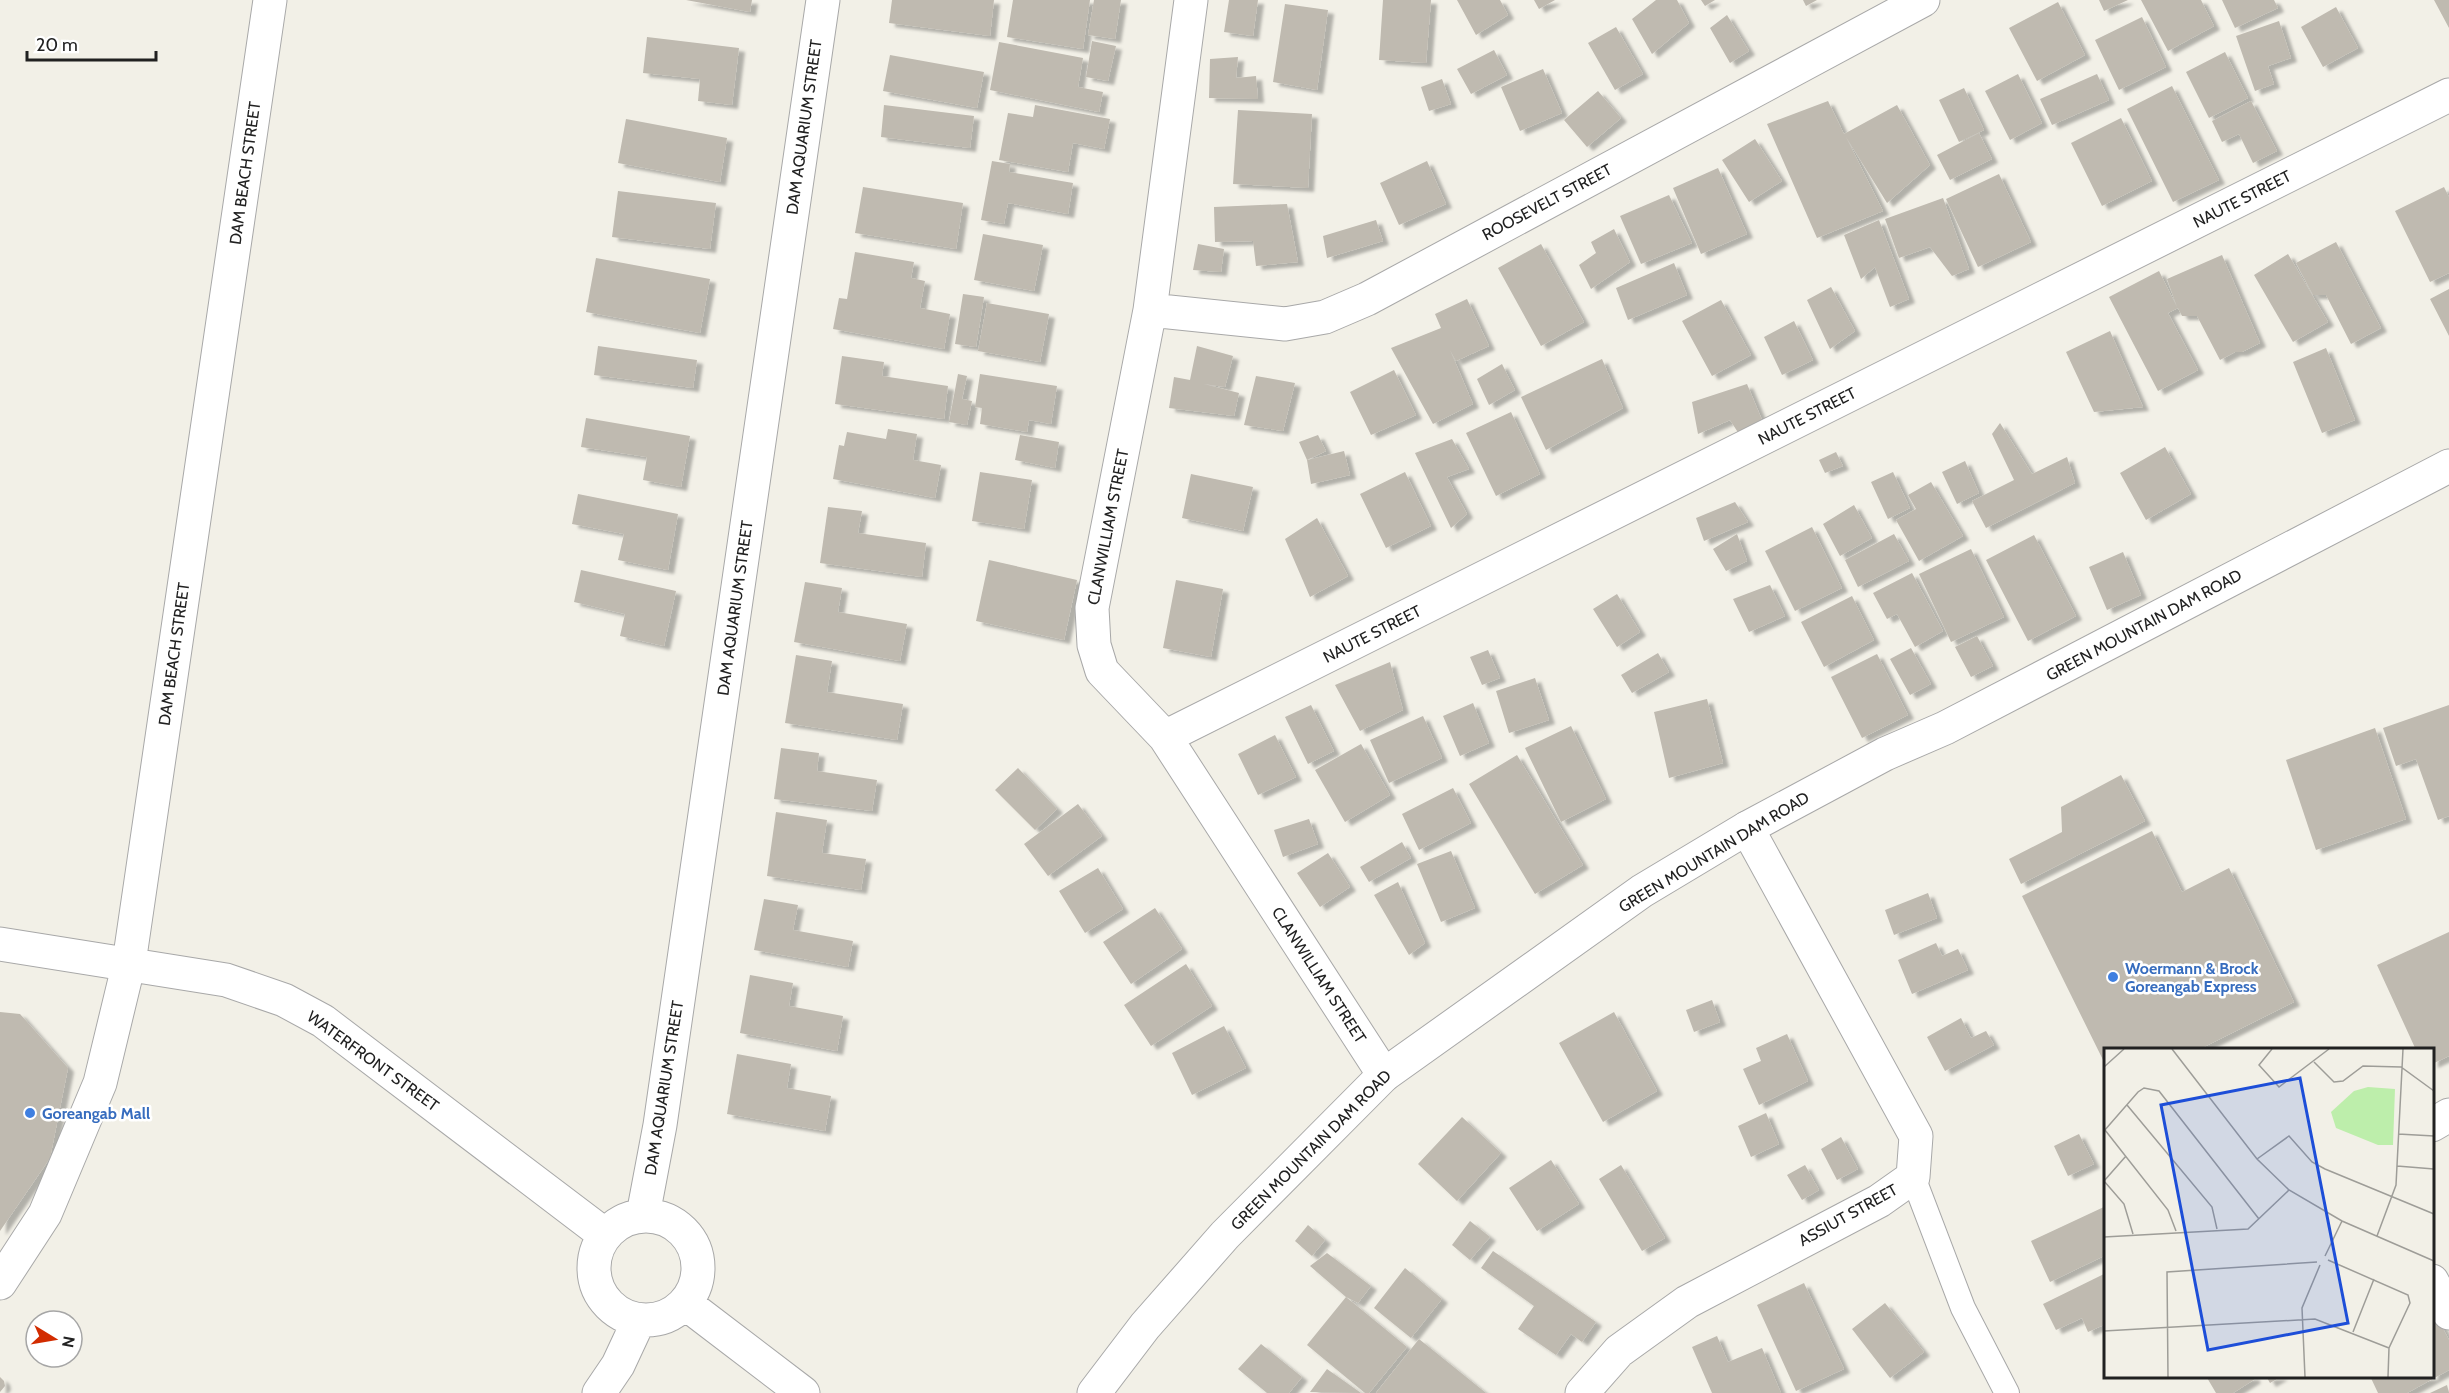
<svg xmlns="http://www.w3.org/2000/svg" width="2449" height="1393" font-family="Cabin,sans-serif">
  <defs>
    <filter id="shadow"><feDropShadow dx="6" dy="4" stdDeviation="1.5" flood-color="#0004"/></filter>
  </defs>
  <rect width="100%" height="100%" fill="#f2f0e7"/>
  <path fill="#bfbab0" filter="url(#shadow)" d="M686 0H752L750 12Z
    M892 0H994L990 36 889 23Z
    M1013 0H1090L1083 49 1007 37Z
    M1094 0H1121L1115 39 1088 35Z
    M1229 0H1258L1253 36 1224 32Z
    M1383 0H1431L1426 63 1379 60Z
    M1457 0H1500L1508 15 1476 35Z
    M1534 0H1555L1539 9Z
    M1656 0H1677L1689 23 1652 54 1632 19Z
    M1701 0H1715L1705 6Z
    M1803 0H1817L1806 6Z
    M2099 0H2128L2104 11Z
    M2141 0H2201L2214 26 2168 51Z
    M2222 0H2274L2278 8 2235 28Z
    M2434 0H2449V28Z
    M2058 2 2085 55 2037 81 2009 28Z
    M1285 4 1328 10 1317 90 1273 82Z
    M2336 7 2358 48 2323 67 2301 27Z
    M1727 15 1749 51 1730 63 1710 28Z
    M2142 17 2166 67 2119 90 2095 40Z
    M2279 21 2291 58 2268 66 2274 84 2255 91 2236 36Z
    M1616 27 1643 74 1615 90 1588 43Z
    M647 37 739 48 732 105 698 101 700 79 643 73Z
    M1092 41 1116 46 1108 81 1086 77Z
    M999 42 1083 58 1078 87 1103 92 1099 112 990 90Z
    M1494 50 1507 75 1471 94 1457 69Z
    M2225 52 2248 98 2209 118 2186 72Z
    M890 55 984 72 977 108 883 91Z
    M1238 57 1236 78 1256 76 1258 99 1209 98 1210 59Z
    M1543 69 1562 113 1520 131 1501 87Z
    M2018 74 2042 123 2010 140 1985 91Z
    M2097 74 2109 100 2052 125 2040 99Z
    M1442 79 1451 104 1429 111 1421 87Z
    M2172 86 2219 180 2173 202 2127 109Z
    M1964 88 1984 130 1959 142 1939 100Z
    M1598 91 1621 118 1587 147 1564 120Z
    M1828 101 1844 134 1897 105 1930 165 1887 203 1846 137 1883 211 1817 238 1767 124Z
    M2251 101 2277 151 2253 163 2239 134 2222 142 2212 121Z
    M884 105 974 116 970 148 881 137Z
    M1035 105 1110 119 1104 149 1073 143 1068 172 999 160 1008 113 1033 117Z
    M1238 110 1312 114 1308 188 1233 184Z
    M2121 118 2152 181 2102 206 2071 143Z
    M626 119 727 138 720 182 618 163Z
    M1979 133 1992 159 1950 180 1937 155Z
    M1755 139 1782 181 1749 202 1722 160Z
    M992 161 1010 164 1009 172 1073 183 1068 214 1008 203 1004 224 981 220Z
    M1427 161 1446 204 1399 225 1380 183Z
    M1718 168 1747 234 1701 254 1673 188Z
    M1999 174 2031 242 1978 267 1946 199Z
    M863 187 963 203 956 249 855 233Z
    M2444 187 2449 197V273L2430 282 2395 211Z
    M618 191 716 203 710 249 612 237Z
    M1669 195 1692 243 1641 264 1620 216Z
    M1943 198 1969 269 1952 276 1930 247 1899 258 1885 219Z
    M1287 204 1298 262 1256 266 1253 241 1215 242 1214 207Z
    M1376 220 1383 241 1327 258 1323 236Z
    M1879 220 1909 299 1890 307 1875 267 1861 279 1844 235Z
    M1614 229 1630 262 1591 289 1579 265 1596 253 1591 242Z
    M983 234 1043 245 1034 291 974 280Z
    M2336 242 2381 328 2351 344 2326 295H2313L2296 263Z
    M1198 244 1224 249 1221 272 1193 270Z
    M1541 244 1584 322 1541 346 1498 268Z
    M855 252 914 262 911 278 925 281 920 308 950 314 944 349 833 329 839 298 847 299Z
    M2288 254 2328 322 2293 342 2254 275Z
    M2222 255 2260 343 2242 352H2235L2220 360 2197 316H2182L2178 308 2168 313 2198 370 2158 391 2109 297 2159 271 2177 307 2167 279Z
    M596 258 710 279 700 333 586 312Z
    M1674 263 1687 295 1628 320 1616 288Z
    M1831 287 1855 331 1830 349 1807 300Z
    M2449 289V336L2430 299Z
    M963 294 984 297 976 347 955 344Z
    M1467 299 1489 346 1456 361 1450 350 1473 404 1433 424 1391 348 1441 328 1435 314Z
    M1721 300 1751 355 1712 376 1682 321Z
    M987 303 1049 314 1040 362 978 351Z
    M1794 321 1813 360 1782 375 1764 337Z
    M2110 331 2143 407 2094 412 2066 352Z
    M598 346 697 360 693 388 594 375Z
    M1197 346 1233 356 1225 387 1204 384 1239 393 1234 416 1169 408 1174 377 1190 380Z
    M2326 348 2355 420 2322 433 2293 362Z
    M842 356 884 362 882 376 948 386 944 419 835 404Z
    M1602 359 1623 408 1546 450 1521 397Z
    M1502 364 1515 390 1489 405 1477 379Z
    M1394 370 1416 415 1371 435 1350 392Z
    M958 374 967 376 962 399 972 401 967 425 949 422Z
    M980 374 1057 386 1051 424 1029 420 1027 432 980 424 982 408 975 407Z
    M1256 376 1295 383 1283 431 1244 425Z
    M1747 384 1762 420 1739 434 1730 420 1698 434 1692 402Z
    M1511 412 1540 474 1496 496 1466 433Z
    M586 418 690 436 681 487 643 480 647 457 581 447Z
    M2000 423 2032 474 2067 457 2075 483 1986 528 1972 501 2014 480 1992 434Z
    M888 429 917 434 913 460 941 465 935 498 833 479 839 445 844 446 847 432 886 439Z
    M1020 435 1059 442 1055 468 1015 460Z
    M1318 435 1326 451 1307 460 1344 451 1350 475 1311 484 1307 460 1299 442Z
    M1452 439 1469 469 1447 477 1467 514 1451 528 1415 453Z
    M2165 447 2191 494 2146 520 2120 473Z
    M1836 452 1843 466 1825 473 1819 460Z
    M1965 461 1979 493 1957 504 1942 472Z
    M980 472 1032 480 1024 529 972 521Z
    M1405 472 1431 526 1386 548 1360 494Z
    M1893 472 1910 508 1888 519 1871 482Z
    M1191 474 1253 487 1243 531 1182 518Z
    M1931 482 1963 536 1919 561 1896 520 1916 509 1908 495Z
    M578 494 678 514 668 570 618 560 624 534 572 524Z
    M1735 502 1748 522 1704 541 1696 518Z
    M1854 505 1872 538 1840 556 1823 524Z
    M828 507 862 511 858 533 926 543 922 577 820 563Z
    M1317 518 1348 576 1310 597 1285 539Z
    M1812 527 1842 588 1795 611 1765 551Z
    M1737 534 1747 561 1726 571 1713 549Z
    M1894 534 1909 561 1858 587 1845 560Z
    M2034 535 2076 616 2028 641 1986 560Z
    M1971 549 2004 617 1951 642 1919 574Z
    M2123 552 2141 595 2107 610 2089 567Z
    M989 560 1077 580 1064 640 976 621Z
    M581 570 676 591 664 646 620 636 625 614 574 602Z
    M1912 573 1943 631 1915 647 1897 614 1887 619 1873 593Z
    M1176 580 1223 589 1211 657 1163 648Z
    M805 582 842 588 838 612 907 624 900 661 794 642Z
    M1770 585 1785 616 1749 632 1733 599Z
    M1617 594 1640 632 1617 647 1593 609Z
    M1852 596 1874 640 1824 667 1801 622Z
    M1977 636 1993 666 1971 677 1955 647Z
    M1911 648 1931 684 1910 695 1890 659Z
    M1488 650 1500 678 1482 685 1470 657Z
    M1658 653 1669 672 1632 693 1621 675Z
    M1877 654 1908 715 1862 738 1831 677Z
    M796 655 832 661 827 692 903 704 897 740 785 723Z
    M1390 662 1403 710 1360 731 1335 685Z
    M1535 678 1549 720 1509 733 1496 691Z
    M1707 699 1723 763 1669 778 1654 712Z
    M1473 703 1489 743 1460 756 1443 716Z
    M1311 705 1334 751 1308 764 1285 717Z
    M2449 705V816L2438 820 2416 759 2396 766 2383 728Z
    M1423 716 1442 758 1389 783 1370 740Z
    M1571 726 1606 799 1561 822 1525 748Z
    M2375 728 2406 819 2316 850 2286 760Z
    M1275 735 1296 777 1258 795 1238 754Z
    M1361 744 1390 795 1345 822 1315 770Z
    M781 748 819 753 817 771 877 780 872 811 774 799Z
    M1517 755 1583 865 1535 894 1469 784Z
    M1018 768 1057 809 1035 830 995 790Z
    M2121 775 2145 821 2021 884 2009 859 2062 832 2061 807Z
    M1453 788 1471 823 1419 850 1402 814Z
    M1078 804 1102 836 1048 876 1024 844Z
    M776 812 827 820 822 853 866 859 861 890 767 876Z
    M1309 819 1318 844 1283 857 1274 830Z
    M2152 831 2182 892 2229 868 2294 1002 2198 1050H2106V1066L2022 896Z
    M1402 842 1411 858 1369 882 1360 867Z
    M1451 851 1475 908 1441 922 1417 864Z
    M1328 853 1350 887 1320 907 1297 873Z
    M1098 868 1123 909 1085 933 1059 891Z
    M1398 882 1425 943 1409 955 1374 895Z
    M1928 893 1937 918 1894 935 1885 910Z
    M764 899 798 905 793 930 853 941 848 967 754 950Z
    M1155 908 1182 949 1131 984 1103 942Z
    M2449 932V1056L2432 1064V1050H2416L2377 965Z
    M1936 943 1942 956 1958 949 1968 970 1912 994 1898 960Z
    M1186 964 1212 1006 1151 1046 1124 1005Z
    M750 975 793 983 789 1006 843 1016 837 1051 740 1033Z
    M1712 1000 1720 1022 1694 1032 1686 1010Z
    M0 1012 20 1014 68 1068 50 1158 0 1231Z
    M1614 1012 1657 1091 1603 1122 1559 1043Z
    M1961 1018 1971 1038 1986 1031 1994 1045 1945 1071 1927 1037Z
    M1224 1026 1246 1068 1192 1095 1172 1053Z
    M1787 1034 1808 1081 1759 1105 1743 1069 1761 1061 1756 1048Z
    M737 1054 791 1064 787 1088 831 1096 825 1131 727 1114Z
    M1766 1113 1779 1144 1751 1157 1738 1126Z
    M1462 1117 1501 1153 1457 1201 1418 1164Z
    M2079 1134 2094 1164 2068 1176 2054 1146Z
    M1841 1137 1858 1169 1837 1180 1821 1149Z
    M1551 1160 1579 1204 1537 1231 1509 1188Z
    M1621 1165 1665 1238 1642 1251 1599 1179Z
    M1805 1165 1819 1190 1802 1200 1787 1175Z
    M2106 1206V1255L2050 1282 2031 1241Z
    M1470 1221 1490 1237 1470 1260 1452 1245Z
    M1308 1225 1325 1240 1312 1256 1295 1241Z
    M1493 1251 1596 1322 1582 1342 1571 1334 1556 1355 1518 1329 1534 1306 1481 1268Z
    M1327 1253 1371 1286 1358 1303 1346 1297 1407 1347 1369 1393H1365L1307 1345 1346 1297 1310 1266Z
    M1405 1268 1442 1299 1411 1338 1374 1308Z
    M2106 1273V1324L2088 1332 2082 1318 2056 1330 2043 1304Z
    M1804 1283 1844 1369 1796 1391 1757 1305Z
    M1885 1303 1924 1352 1890 1378 1852 1329Z
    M2434 1312 2449 1340V1370L2407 1393H2378L2370 1376H2432Z
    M1717 1336 1728 1362 1762 1348 1781 1393H1712L1692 1347Z
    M1419 1339 1486 1393H1376Z
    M1261 1344 1302 1377 1289 1393H1267L1238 1369Z
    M1327 1369 1361 1393 1310 1392Z
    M2206 1376H2253L2255 1379 2233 1393H2216Z
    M2266 1376H2282L2270 1383Z
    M0 1377 4 1381 5 1386 0 1392Z
    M2447 1385 2449 1393H2430Z"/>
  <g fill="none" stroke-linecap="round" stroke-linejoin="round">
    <defs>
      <path id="service" d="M1913 1177 1963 1308 2007 1393"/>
      <path id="minor" d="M1191 0 1150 310 1092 608 1094 645 1102 671 1165 737 1384 1075
        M1150 310 1285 324 1325 317 1367 299 1923 0
        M1165 737 2449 95
        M0 944 226 980 284 1000 323 1021 605 1235
        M2432 1125 2449 1115
        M643 1215 660 1125 823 0
        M594 1268a52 52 0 1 1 104 0a52 52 0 1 1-104 0Z
        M2432 1281 2449 1313
        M0 1283 45 1214 100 1083 129 963 270 0
        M685 1303 803 1393
        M599 1393 618 1365 639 1320
        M1582 1393 1619 1351 1687 1302 1879 1201 1913 1177 1916 1136 1747 828"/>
      <path id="tertiary" d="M1094 1393 1145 1326 1225 1235 1384 1075 1642 891 1747 828 1885 754 1945 728 2449 466"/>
    </defs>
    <use href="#service" stroke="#a8a8a8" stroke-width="26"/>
    <use href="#minor" stroke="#a8a8a8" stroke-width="35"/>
    <use href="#tertiary" stroke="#a8a8a8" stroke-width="35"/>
    <use href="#service" stroke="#fff" stroke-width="24"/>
    <use href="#minor" stroke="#fff" stroke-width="33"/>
    <use href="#tertiary" stroke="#fff" stroke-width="33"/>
  </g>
  <g fill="#3f7fe0" stroke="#fff" stroke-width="2">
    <circle cx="2113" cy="977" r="6"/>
    <circle cx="30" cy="1113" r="6"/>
  </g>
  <g text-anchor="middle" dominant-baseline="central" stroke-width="5" stroke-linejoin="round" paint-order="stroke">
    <g font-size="16" fill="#212121" stroke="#fff">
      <text transform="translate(804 127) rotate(-82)">DAM AQUARIUM STREET</text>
      <text transform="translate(245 173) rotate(-82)">DAM BEACH STREET</text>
      <text transform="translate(2242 199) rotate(-27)">NAUTE STREET</text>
      <text transform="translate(1547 202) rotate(-28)">ROOSEVELT STREET</text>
      <text transform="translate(1807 416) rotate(-27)">NAUTE STREET</text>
      <text transform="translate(1108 527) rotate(-79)">CLANWILLIAM STREET</text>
      <text transform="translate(735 608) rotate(-82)">DAM AQUARIUM STREET</text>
      <text transform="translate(2144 625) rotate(-28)">GREEN MOUNTAIN DAM ROAD</text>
      <text transform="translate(1372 634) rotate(-27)">NAUTE STREET</text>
      <text transform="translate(174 654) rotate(-82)">DAM BEACH STREET</text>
      <text transform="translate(1714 852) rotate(-31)">GREEN MOUNTAIN DAM ROAD</text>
      <text transform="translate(1319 975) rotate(57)">CLANWILLIAM STREET</text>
      <text transform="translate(373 1061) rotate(36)">WATERFRONT STREET</text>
      <text transform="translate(664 1088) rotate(-81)">DAM AQUARIUM STREET</text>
      <text transform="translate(1311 1150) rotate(-45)">GREEN MOUNTAIN DAM ROAD</text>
      <text transform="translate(1848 1215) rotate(-29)">ASSIUT STREET</text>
    </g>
    <g font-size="16" font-weight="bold" fill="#366cbe" stroke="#fff" text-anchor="start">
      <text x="2125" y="968">Woermann &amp; Brock<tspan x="2125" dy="18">Goreangab Express</tspan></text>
      <text x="42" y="1113">Goreangab Mall</text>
    </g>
  </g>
  <g transform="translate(2104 1048)">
    <rect width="330" height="330" fill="#f2f0e7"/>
    <path d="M264 39 291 41 289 97H274L232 80 227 64 250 43Z" fill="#bdeeab"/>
    <path fill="none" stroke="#9e9d98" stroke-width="1.5" d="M68 1 153 111 185 142 238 173 330 213M168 1 155 17 175 39 225 1M210 14 230 34 239 33 259 18 297 19 330 43M0 19 20 1M23 57 108 159 113 181M1 82 64 162 72 183M0 83 34 44 40 40 55 43 155 171M294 86 330 88M153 111 185 88 208 114 221 121 330 166M293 118 330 121M0 133 20 156 29 186M0 133 22 108M273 188 292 137 299 1M0 189 144 181 185 142M221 208 238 173M224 212 304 247 306 255 285 300 284 329M0 283 211 271 285 300M249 284 270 231M64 329 63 224 213 214M201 329 198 260 216 217"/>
    <path fill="#1d4ed8" fill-opacity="0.15" stroke="#1d4ed8" stroke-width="3" d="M196 30 244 275 104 302 57 57Z"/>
    <rect width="330" height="330" fill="none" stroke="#212121" stroke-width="3"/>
  </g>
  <g transform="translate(54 1339) rotate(101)"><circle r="28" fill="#ffffff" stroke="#a6a6a6" stroke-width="1.5"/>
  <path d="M0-4.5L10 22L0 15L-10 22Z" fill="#d22c00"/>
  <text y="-9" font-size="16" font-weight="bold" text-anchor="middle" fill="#212121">N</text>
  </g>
  <path d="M27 51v9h129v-9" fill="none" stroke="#212121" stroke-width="3"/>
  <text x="36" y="51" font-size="18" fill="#212121" stroke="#ffffff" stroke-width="4.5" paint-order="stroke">20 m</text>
</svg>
